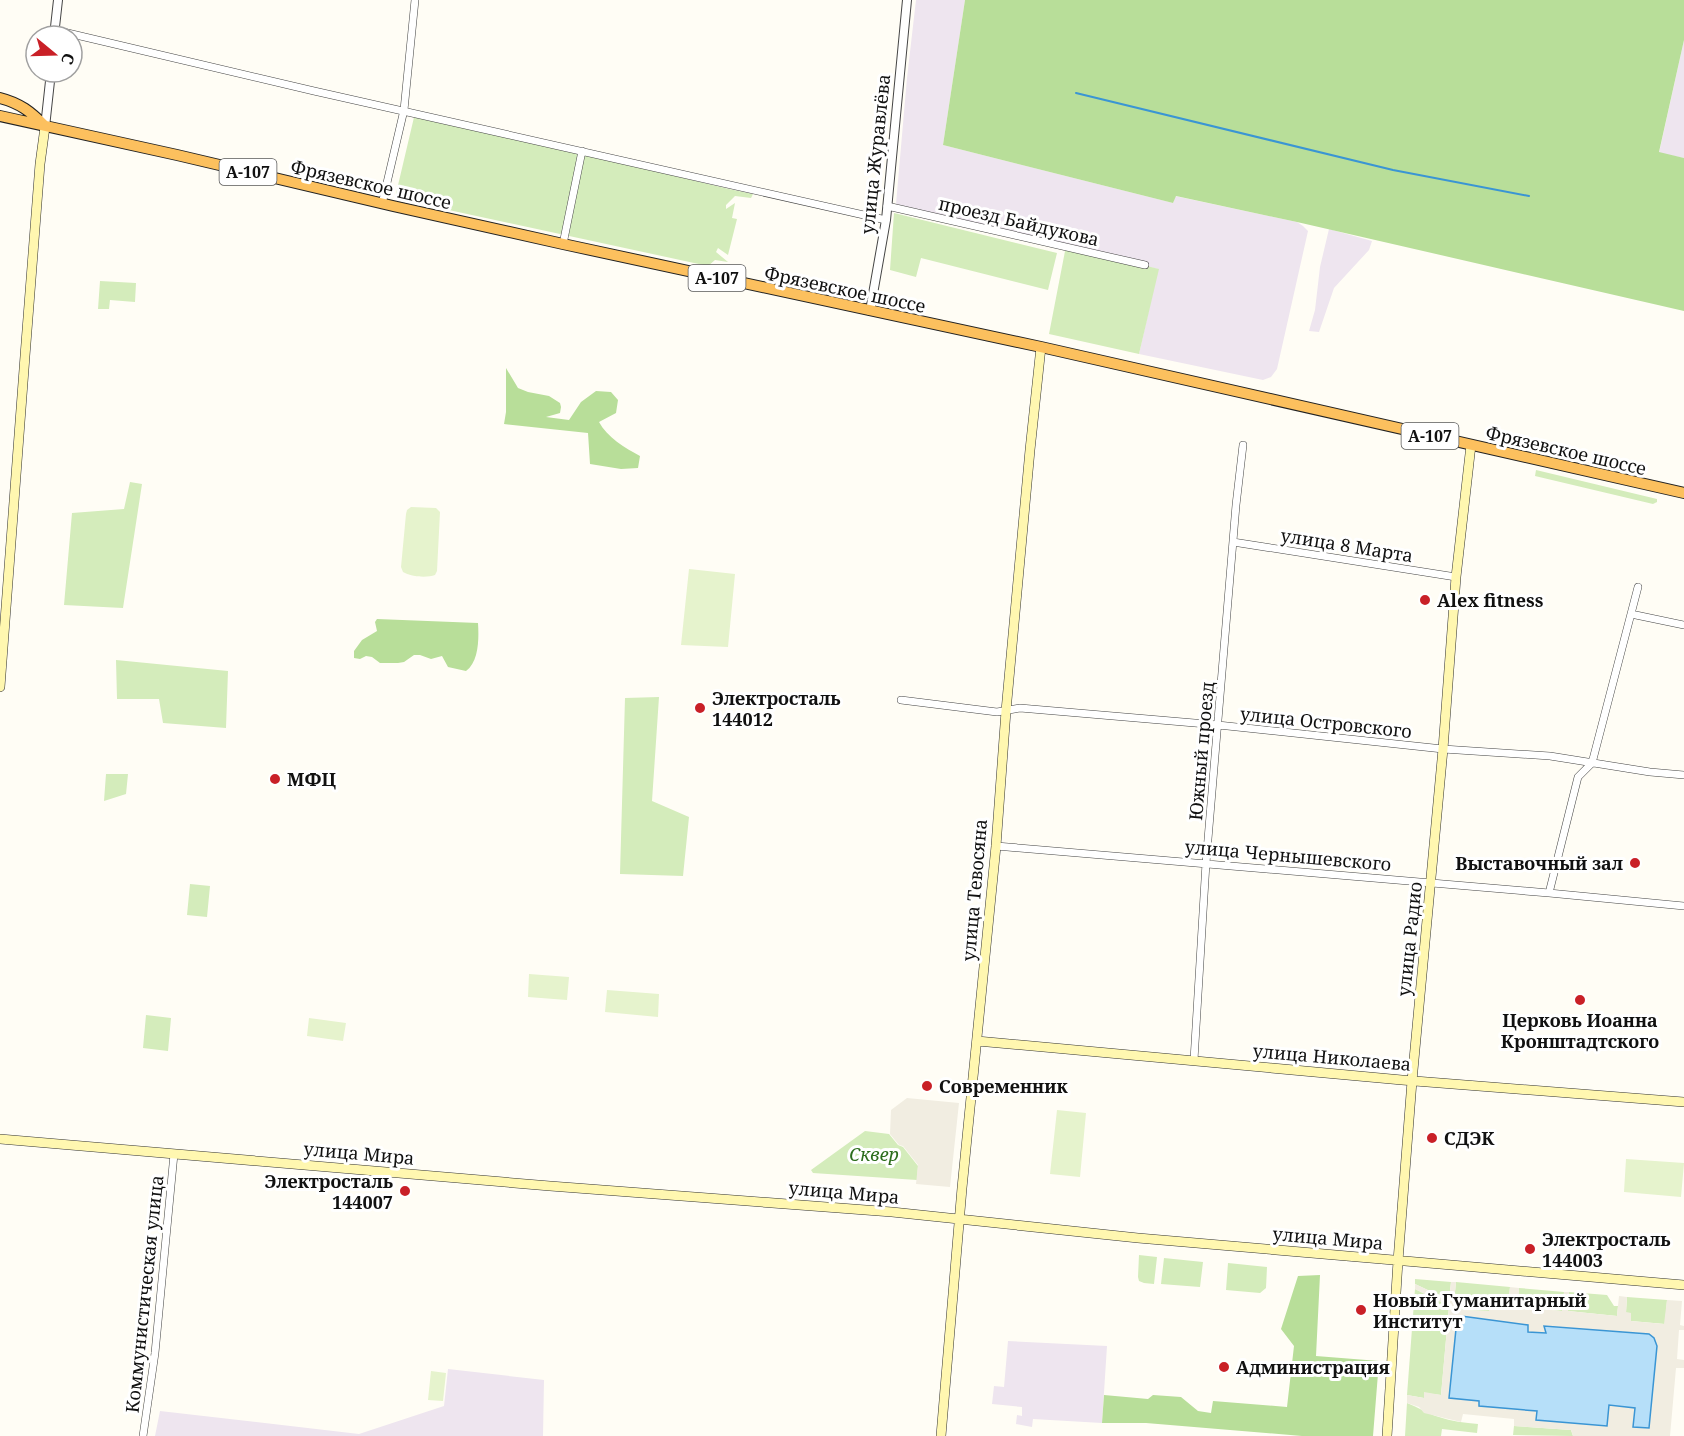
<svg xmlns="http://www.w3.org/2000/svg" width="1684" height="1436" font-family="'Noto Serif',serif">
  <rect width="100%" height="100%" fill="#fffdf5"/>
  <path fill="#eee5ef" d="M916 0H965L943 145 1173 203 1175 196 1297 222 1303 226 1308 231 1277 369 1271 377 1263 380 1139 354 1158 269 896 204 907 78Z
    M1684 40V158L1659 153Z
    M1329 229 1372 241 1369 250 1334 288 1319 332 1309 331 1315 310 1320 267Z
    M1008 1341 1107 1346 1102 1423 1033 1419 1032 1427 1016 1424 1017 1415 1022 1416V1407L992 1404 994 1386 1004 1387Z
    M448 1369 544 1380 543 1436H155L160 1411 359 1434 444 1406Z"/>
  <path fill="#d4ecbb" d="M415 113 729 189 753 194 751 198 735 196 726 205V209L735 203 732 218 737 219 728 255 718 248 716 252 728 262 715 260 708 266 398 199 395 198Z
    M894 213 1057 253 1048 290 921 258 916 277 890 270Z
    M1066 246 1159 269 1139 354 1049 334Z
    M100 281 136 283 135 302 110 300 109 309H98Z
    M1536 470 1657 499V502L1653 504 1535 476Z
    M130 482 142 484 123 608 64 605 72 513 124 509Z
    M116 660 228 671 226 728 163 723 159 699H117Z
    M659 697 652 801 689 817 683 876 620 874 625 698Z
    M106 774H128L126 794 104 801Z
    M190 884 210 886 207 917 187 915Z
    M146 1015 171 1018 168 1051 143 1048Z
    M865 1131 889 1134 898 1145 903 1147 918 1166 917 1180 813 1173 811 1170Z
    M1139 1255 1157 1257 1154 1284 1144 1283 1139 1281 1138 1277Z
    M1164 1258 1203 1262 1200 1287 1161 1284Z
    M1228 1263 1267 1267 1266 1288 1260 1293 1226 1290Z
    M1415 1279 1451 1282 1449 1300 1415 1284Z
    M1456 1282 1510 1287 1508 1305 1490 1311 1462 1310 1454 1302Z
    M1519 1288 1564 1292 1562 1311 1517 1307Z
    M1415 1289 1449 1306 1441 1395 1424 1393V1398L1407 1395Z
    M1569 1292 1607 1295 1614 1306H1618L1617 1316 1568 1311Z
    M1627 1297 1667 1300 1665 1324 1631 1321 1626 1313Z
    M1407 1403C1418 1407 1428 1414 1439 1417 1451 1421 1465 1423 1478 1424L1477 1433 1442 1429 1441 1436H1405Z
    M1514 1426 1571 1430 1573 1436 1513 1435Z"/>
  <path fill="#b8de99" d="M965 0H1684V40L1659 152 1684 158V311L1297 222 1176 196 1173 203 943 145Z
    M506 368 518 388 528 392 549 396 560 403 561 407 560 413 546 417 569 420 581 402 596 391 611 392 618 400 616 413 599 422C607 437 625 448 640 456L638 468 621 469 590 464 588 433 504 424 506 412Z
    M377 619 478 623C479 638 479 662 466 671L448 667 442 656 431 659 420 655H414L404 662 398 663H380L372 657 366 656 360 659 354 658V651L362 640 377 631 375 622Z
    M1320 1275 1316 1356 1379 1361 1373 1436H1302L1146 1423H1102L1104 1395 1148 1399 1153 1395 1181 1397 1198 1411 1211 1413 1213 1401 1287 1407 1294 1346 1281 1329 1298 1276Z"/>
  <path fill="#e6f3cd" d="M411 507 436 508 440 512 437 571 435 575C427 578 411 577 403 572L401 567 406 514 407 510Z
    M689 569 735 574 728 647 681 645Z
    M529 974 569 977 567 1000 528 997Z
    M607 990 659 994 658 1017 605 1012Z
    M309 1018 346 1023 343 1041 307 1036Z
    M1057 1110 1086 1113 1080 1177 1050 1174Z
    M1626 1159 1684 1163 1681 1197 1624 1192Z
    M431 1371 446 1373 443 1401 428 1400Z"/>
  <path fill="#f1ede1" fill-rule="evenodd" d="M907 1098 959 1103 950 1187 916 1184 918 1165 903 1146 899 1145 890 1134 891 1110Z
    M1451 1282H1456L1454 1302 1462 1310 1489 1311 1490 1304 1508 1305 1510 1287 1519 1288 1518 1307 1562 1311 1564 1292H1569L1568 1311 1617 1316 1619 1296 1627 1297 1626 1312 1631 1313V1321L1664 1324 1667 1300 1682 1301 1680 1325 1684 1326V1330H1679L1677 1359 1684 1360V1368H1676L1670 1436H1573L1571 1430 1514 1426V1419L1463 1414 1461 1422 1424 1413 1419 1407 1407 1403V1395L1424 1398V1392L1441 1395 1449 1306 1415 1289V1284L1449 1300ZM1461 1316 1527 1325V1332L1546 1333 1545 1327 1644 1333 1635 1408 1608 1405 1606 1426 1536 1420 1537 1411 1480 1406 1479 1401 1449 1398 1457 1319Z"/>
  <path fill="#b6dff9" stroke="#3a95d4" stroke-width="1.5" d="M1461 1316 1528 1325V1332L1546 1333 1544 1326 1649 1334 1654 1338 1657 1346 1649 1428 1633 1427 1635 1408 1609 1405 1607 1426 1536 1420 1537 1411 1479 1406V1401L1449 1398 1457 1319Z"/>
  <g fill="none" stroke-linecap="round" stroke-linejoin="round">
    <path stroke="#3a95d4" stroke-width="2" d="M1076 93 1393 170 1529 196"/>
    <defs>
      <path id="minor" d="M55 30 314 91 886 220
        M382 204 404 110 415 0
        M887 206 1145 265
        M563 244 582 151
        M1233 542 1456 577
        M1631 614 1684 625
        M901 700 997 712 1020 708 1218 725 1443 749 1550 756 1650 772 1684 775
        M996 846 1549 893 1684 906
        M1549 893 1578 777 1592 763 1638 587
        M1194 1060 1206 863 1236 505 1243 445
        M143 1436 155 1353 174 1154"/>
      <path id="tertiary" d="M54 36 58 0
        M45 127 51 72
        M870 311 886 220 907 0"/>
      <path id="secondary" d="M0 687 25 356 40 164 45 127
        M977 1041 1402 1080 1684 1102
        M0 1139 550 1186 892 1212 1138 1238 1684 1285
        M941 1436 962 1188 996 846 1006 711 1030 450 1041 347
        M1387 1436 1398 1261 1412 1081 1443 749 1456 577 1471 445"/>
      <path id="trunk" d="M0 98C20 103 31 112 45 126
        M0 116 177 155 393 206 563 244 1041 347 1684 493"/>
    </defs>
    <use href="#minor" stroke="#444" stroke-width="8"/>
    <use href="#tertiary" stroke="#444" stroke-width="10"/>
    <use href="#secondary" stroke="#333" stroke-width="10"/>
    <use href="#trunk" stroke="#222" stroke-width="12"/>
    <use href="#minor" stroke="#fff" stroke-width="7"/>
    <use href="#tertiary" stroke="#fff" stroke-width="8"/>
    <use href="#secondary" stroke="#fff7b0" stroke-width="9"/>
    <use href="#trunk" stroke="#fcc05e" stroke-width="10"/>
  </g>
  <g fill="#c92027" stroke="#fff" stroke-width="2">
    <circle cx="1425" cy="600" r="6"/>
    <circle cx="700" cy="708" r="6"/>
    <circle cx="275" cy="779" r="6"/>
    <circle cx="1635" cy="863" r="6"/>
    <circle cx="1580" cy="1000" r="6"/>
    <circle cx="927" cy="1086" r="6"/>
    <circle cx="1432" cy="1138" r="6"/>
    <circle cx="405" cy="1191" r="6"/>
    <circle cx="1530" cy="1249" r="6"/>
    <circle cx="1361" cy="1310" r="6"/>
    <circle cx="1224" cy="1367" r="6"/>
  </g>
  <g text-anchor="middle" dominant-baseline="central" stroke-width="6" stroke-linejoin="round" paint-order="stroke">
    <g fill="#fff" stroke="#585858" stroke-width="1.5">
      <rect x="219.5" y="159" width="57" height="26" rx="4.5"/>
      <rect x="688.5" y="265" width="57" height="26" rx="4.5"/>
      <rect x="1401.5" y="423" width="57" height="26" rx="4.5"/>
    </g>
    <g font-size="16" font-weight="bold" fill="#111">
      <text x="248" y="172">А-107</text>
      <text x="717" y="278">А-107</text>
      <text x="1430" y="436">А-107</text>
    </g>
    <g font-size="18" fill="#111" stroke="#fff">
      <text transform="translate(875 154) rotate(-84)">улица Журавлёва</text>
      <text transform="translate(371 184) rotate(13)">Фрязевское шоссе</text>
      <text transform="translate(1019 221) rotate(13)">проезд Байдукова</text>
      <text transform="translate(845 289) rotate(12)">Фрязевское шоссе</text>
      <text transform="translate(1566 450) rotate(13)">Фрязевское шоссе</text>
      <text transform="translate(1347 545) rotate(9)">улица 8 Марта</text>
      <text transform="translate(1326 722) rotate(6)">улица Островского</text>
      <text transform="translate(1201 751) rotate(-85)">Южный проезд</text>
      <text transform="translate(1288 855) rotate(5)">улица Чернышевского</text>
      <text transform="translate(974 890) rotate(-85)">улица Тевосяна</text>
      <text transform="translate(1409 939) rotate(-84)">улица Радио</text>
      <text transform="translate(1332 1057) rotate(5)">улица Николаева</text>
      <text transform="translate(359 1153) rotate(5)">улица Мира</text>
      <text transform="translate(844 1192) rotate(5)">улица Мира</text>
      <text transform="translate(1328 1238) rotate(5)">улица Мира</text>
      <text transform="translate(144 1294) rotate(-84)">Коммунистическая улица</text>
    </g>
    <g font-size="18" font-weight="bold" fill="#111" stroke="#fff" text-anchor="start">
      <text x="1437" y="600">Alex fitness</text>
      <text x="712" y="698">Электросталь<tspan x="712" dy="21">144012</tspan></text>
      <text x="287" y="779">МФЦ</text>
      <text x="1623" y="863" text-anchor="end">Выставочный зал</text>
      <text x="1580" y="1020" text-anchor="middle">Церковь Иоанна<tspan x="1580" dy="21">Кронштадтского</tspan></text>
      <text x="939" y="1086">Современник</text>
      <text x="1444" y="1138">СДЭК</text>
      <text x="393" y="1181" text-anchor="end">Электросталь<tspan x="393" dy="21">144007</tspan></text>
      <text x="1542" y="1239">Электросталь<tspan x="1542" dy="21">144003</tspan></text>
      <text x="1373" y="1300">Новый Гуманитарный<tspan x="1373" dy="21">Институт</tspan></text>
      <text x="1236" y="1367">Администрация</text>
    </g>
    <g font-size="18" font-style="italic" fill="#2c6d1c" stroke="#fff">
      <text x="874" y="1154">Сквер</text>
    </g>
  </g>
  <g transform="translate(54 54) rotate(109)"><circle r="28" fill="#ffffff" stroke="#a0a0a0" stroke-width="1.5"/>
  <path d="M0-4.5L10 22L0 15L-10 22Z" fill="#c92027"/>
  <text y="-9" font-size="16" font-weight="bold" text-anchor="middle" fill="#111111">С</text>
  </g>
</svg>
